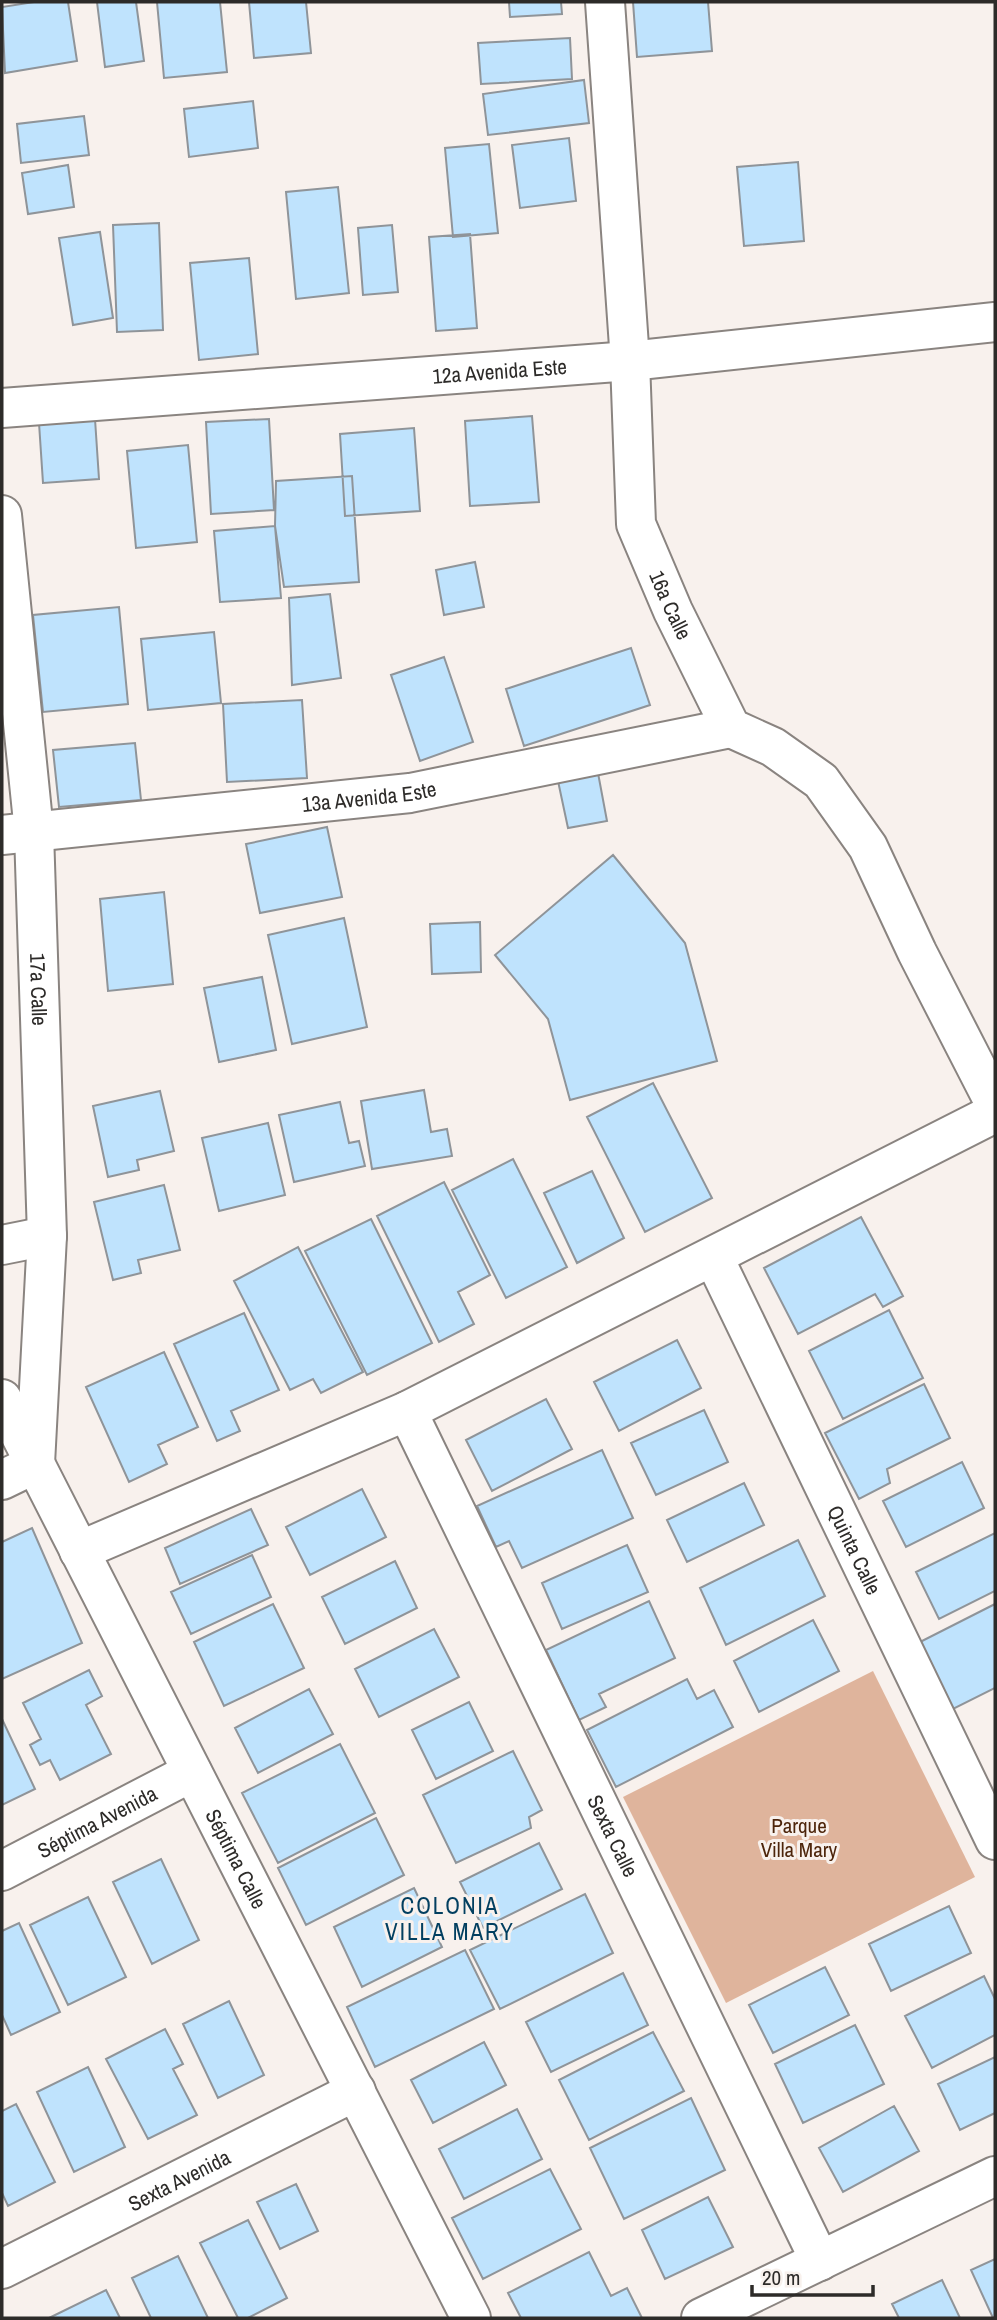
<svg xmlns="http://www.w3.org/2000/svg" width="997" height="2320" font-family="'Archivo Narrow',sans-serif">
  <rect width="100%" height="100%" fill="#f8f1ed"/>
  <path fill="#dfb49c" d="M873 1671 975 1877 726 2003 623 1797Z"/>
  <path fill="#bfe3fd" stroke="#8f9499" stroke-width="2" d="M34 2H68L77 61 5 73 2 7Z
    M97 2H136L144 61 105 67Z
    M157 2H220L227 72 164 78Z
    M249 2H306L311 53 254 58Z
    M509 2H561L562 14 510 17Z
    M633 2H708L712 51 637 57Z
    M570 38 572 79 481 84 478 43Z
    M584 80 589 123 488 135 483 94Z
    M253 101 258 148 189 157 184 109Z
    M84 116 89 155 21 163 17 124Z
    M569 138 576 201 520 208 512 145Z
    M489 144 498 233 453 237 445 148Z
    M798 162 804 241 744 246 737 167Z
    M68 165 74 207 28 214 22 173Z
    M338 187 349 293 296 299 286 192Z
    M159 223 163 330 117 332 113 225Z
    M392 225 398 292 363 295 358 228Z
    M100 232 113 318 73 325 59 238Z
    M470 234 477 328 436 331 429 237Z
    M249 258 258 354 199 360 190 263Z
    M532 416 539 502 470 506 465 421Z
    M95 419 99 479 43 483 39 423Z
    M269 419 274 510 211 514 206 422Z
    M414 428 420 511 345 516 340 434Z
    M188 445 197 542 136 548 127 451Z
    M352 476 359 582 284 587 275 526 276 481Z
    M275 526 281 598 220 602 214 531Z
    M475 562 484 607 444 615 436 570Z
    M330 594 341 678 292 685 289 598Z
    M119 607 128 704 43 712 33 615Z
    M214 632 221 703 148 710 141 639Z
    M631 648 650 705 524 746 506 689Z
    M444 657 473 742 420 761 391 675Z
    M302 700 307 778 227 782 223 704Z
    M135 743 141 800 59 807 53 750Z
    M598 773 607 821 568 828 558 781Z
    M327 827 342 897 260 913 246 844Z
    M613 855 685 943 717 1061 570 1100 548 1019 495 955Z
    M164 892 173 984 108 991 100 899Z
    M344 918 367 1027 292 1044 268 935Z
    M480 922 481 972 432 974 430 924Z
    M262 977 276 1050 219 1062 204 988Z
    M653 1083 712 1198 645 1232 587 1117Z
    M424 1090 431 1132 447 1129 452 1156 372 1169 361 1101Z
    M160 1091 174 1151 137 1160 139 1170 108 1177 93 1106Z
    M340 1102 349 1143 359 1141 365 1166 294 1182 279 1115Z
    M268 1123 285 1195 219 1211 202 1138Z
    M513 1159 567 1267 506 1298 452 1190Z
    M592 1171 624 1238 577 1263 544 1193Z
    M444 1182 490 1275 458 1292 474 1324 439 1342 377 1216Z
    M164 1185 180 1250 138 1260 141 1273 113 1280 94 1202Z
    M861 1217 903 1296 883 1307 875 1294 798 1334 764 1268Z
    M371 1219 432 1343 367 1375 305 1251Z
    M298 1247 363 1372 321 1393 313 1379 290 1390 234 1281Z
    M889 1310 923 1378 843 1419 809 1351Z
    M244 1313 279 1390 231 1411 240 1431 217 1441 174 1344Z
    M677 1340 701 1388 619 1431 594 1382Z
    M164 1352 198 1427 158 1445 167 1464 129 1482 86 1387Z
    M924 1384 950 1438 887 1469 890 1483 859 1499 825 1433Z
    M546 1399 572 1449 492 1491 466 1440Z
    M704 1410 728 1462 656 1495 631 1443Z
    M602 1450 633 1518 522 1568 509 1541 496 1547 477 1506Z
    M962 1462 984 1508 906 1547 883 1501Z
    M744 1483 764 1525 687 1562 667 1520Z
    M362 1489 386 1537 310 1575 286 1527Z
    M251 1509 268 1545 180 1584 165 1548Z
    M32 1528 82 1643 2 1679V1542Z
    M995 1533V1591L939 1619 916 1572Z
    M798 1540 825 1596 726 1645 700 1588Z
    M627 1545 648 1592 562 1629 542 1583Z
    M252 1555 271 1597 191 1634 171 1592Z
    M395 1561 417 1608 345 1644 322 1597Z
    M649 1601 675 1658 599 1694 606 1707 579 1720 546 1650Z
    M273 1604 304 1668 224 1706 194 1642Z
    M995 1604V1688L953 1709 920 1642Z
    M813 1620 839 1671 759 1712 734 1661Z
    M434 1629 459 1677 379 1717 355 1669Z
    M89 1670 102 1696 86 1705 111 1754 60 1780 50 1760 40 1765 30 1745 41 1739 23 1703Z
    M687 1679 697 1699 714 1690 733 1727 616 1787 587 1730Z
    M309 1689 333 1734 258 1773 235 1728Z
    M469 1702 493 1751 436 1779 412 1730Z
    M2 1719 35 1789 2 1805Z
    M340 1744 375 1813 278 1863 242 1793Z
    M513 1751 542 1810 529 1817 531 1828 456 1863 423 1795Z
    M376 1818 404 1875 306 1925 278 1868Z
    M539 1843 562 1889 483 1928 460 1882Z
    M161 1859 199 1940 152 1964 113 1882Z
    M414 1888 442 1947 362 1987 334 1927Z
    M585 1894 613 1953 500 2009 470 1950Z
    M88 1897 126 1977 68 2005 30 1925Z
    M949 1906 971 1953 891 1991 869 1944Z
    M19 1923 60 2012 11 2035 2 2015V1931Z
    M465 1950 494 2009 375 2067 347 2007Z
    M825 1967 849 2015 773 2053 749 2005Z
    M623 1973 648 2025 551 2072 526 2022Z
    M984 1976 995 1999V2035L932 2068 905 2016Z
    M229 2001 264 2075 218 2098 183 2024Z
    M855 2025 884 2084 803 2123 775 2064Z
    M165 2029 183 2064 173 2069 197 2115 148 2139 106 2059Z
    M653 2032 684 2091 589 2140 559 2080Z
    M484 2042 506 2085 433 2123 411 2080Z
    M995 2057V2113L960 2130 938 2084Z
    M88 2067 125 2147 74 2172 37 2092Z
    M691 2098 725 2170 624 2219 590 2148Z
    M16 2104 55 2182 8 2206 2 2193V2111Z
    M894 2106 919 2151 843 2192 819 2148Z
    M517 2109 542 2159 464 2199 439 2149Z
    M550 2169 581 2229 483 2279 452 2218Z
    M296 2184 318 2231 280 2249 257 2202Z
    M708 2197 733 2247 665 2279 642 2230Z
    M248 2220 287 2298 248 2318H238L200 2243Z
    M589 2252 611 2296 627 2288 642 2318H521L508 2293Z
    M178 2256 208 2318H151L132 2278Z
    M995 2259V2318H993L971 2270Z
    M942 2280 960 2318H899L892 2304Z
    M106 2290 120 2318H49Z"/>
  <g fill="none" stroke-linecap="round" stroke-linejoin="round">
    <defs>
      <g id="street">
        <path id="s1" d="M605 2 630 361 636 524 673 611 731 728 773 747 821 781 868 847 917 952 995 1104"/>
        <path id="s2" d="M2 408 630 361 995 322"/>
        <path id="s3" d="M2 515 34 832 47 1236 35 1464 2 1480"/>
        <path id="s4" d="M2 835 410 793 731 728"/>
        <path d="M2 1245 47 1236"/>
        <path id="s5" d="M714 1258 995 1840"/>
        <path id="s6" d="M2 1399 471 2318"/>
        <path id="s7" d="M407 1411 820 2261"/>
        <path d="M79 1551 407 1411 995 1113"/>
        <path id="s8" d="M2 1871 192 1772"/>
        <path id="s9" d="M2 2269 356 2091"/>
        <path d="M701 2318 995 2176"/>
      </g>
    </defs>
    <use href="#street" stroke="#8a8480" stroke-width="42"/>
    <use href="#street" stroke="#fff" stroke-width="38"/>
  </g>
  <g text-anchor="middle" dominant-baseline="central" stroke-width="6" stroke-linejoin="round" paint-order="stroke">
    <g font-size="21" fill="#2d2b29" stroke="#f8f1ed">
      <text stroke="none"><textPath href="#s2" startOffset="499">12a Avenida Este</textPath></text>
      <text stroke="none"><textPath href="#s1" startOffset="611">16a Calle</textPath></text>
      <text stroke="none"><textPath href="#s4" startOffset="369">13a Avenida Este</textPath></text>
      <text stroke="none"><textPath href="#s3" startOffset="476">17a Calle</textPath></text>
      <text stroke="none"><textPath href="#s5" startOffset="324">Quinta Calle</textPath></text>
      <text stroke="none"><textPath href="#s8" startOffset="107">Séptima Avenida</textPath></text>
      <text stroke="none"><textPath href="#s7" startOffset="472">Sexta Calle</textPath></text>
      <text stroke="none"><textPath href="#s6" startOffset="516">Séptima Calle</textPath></text>
      <text stroke="none"><textPath href="#s9" startOffset="198">Sexta Avenida</textPath></text>
    </g>
    <g font-size="21" fill="#4d250b" stroke="#f8f1ed">
      <text x="799" y="1825">Parque<tspan x="799" dy="24">Villa Mary</tspan></text>
    </g>
    <g font-size="23" letter-spacing="2" fill="#023f60" stroke="#f8f1ed">
      <text x="450" y="1905">COLONIA<tspan x="450" dy="26">VILLA MARY</tspan></text>
    </g>
  </g>
  <rect width="997" height="2320" fill="none" stroke="#2d2b29" stroke-width="7"/>
  <path d="M752 2285v10h121v-10" fill="none" stroke="#2d2b29" stroke-width="3.5"/>
  <text x="762" y="2285" font-size="21" fill="#2d2b29" stroke="#f8f1ed" stroke-width="5" paint-order="stroke">20 m</text>
</svg>
